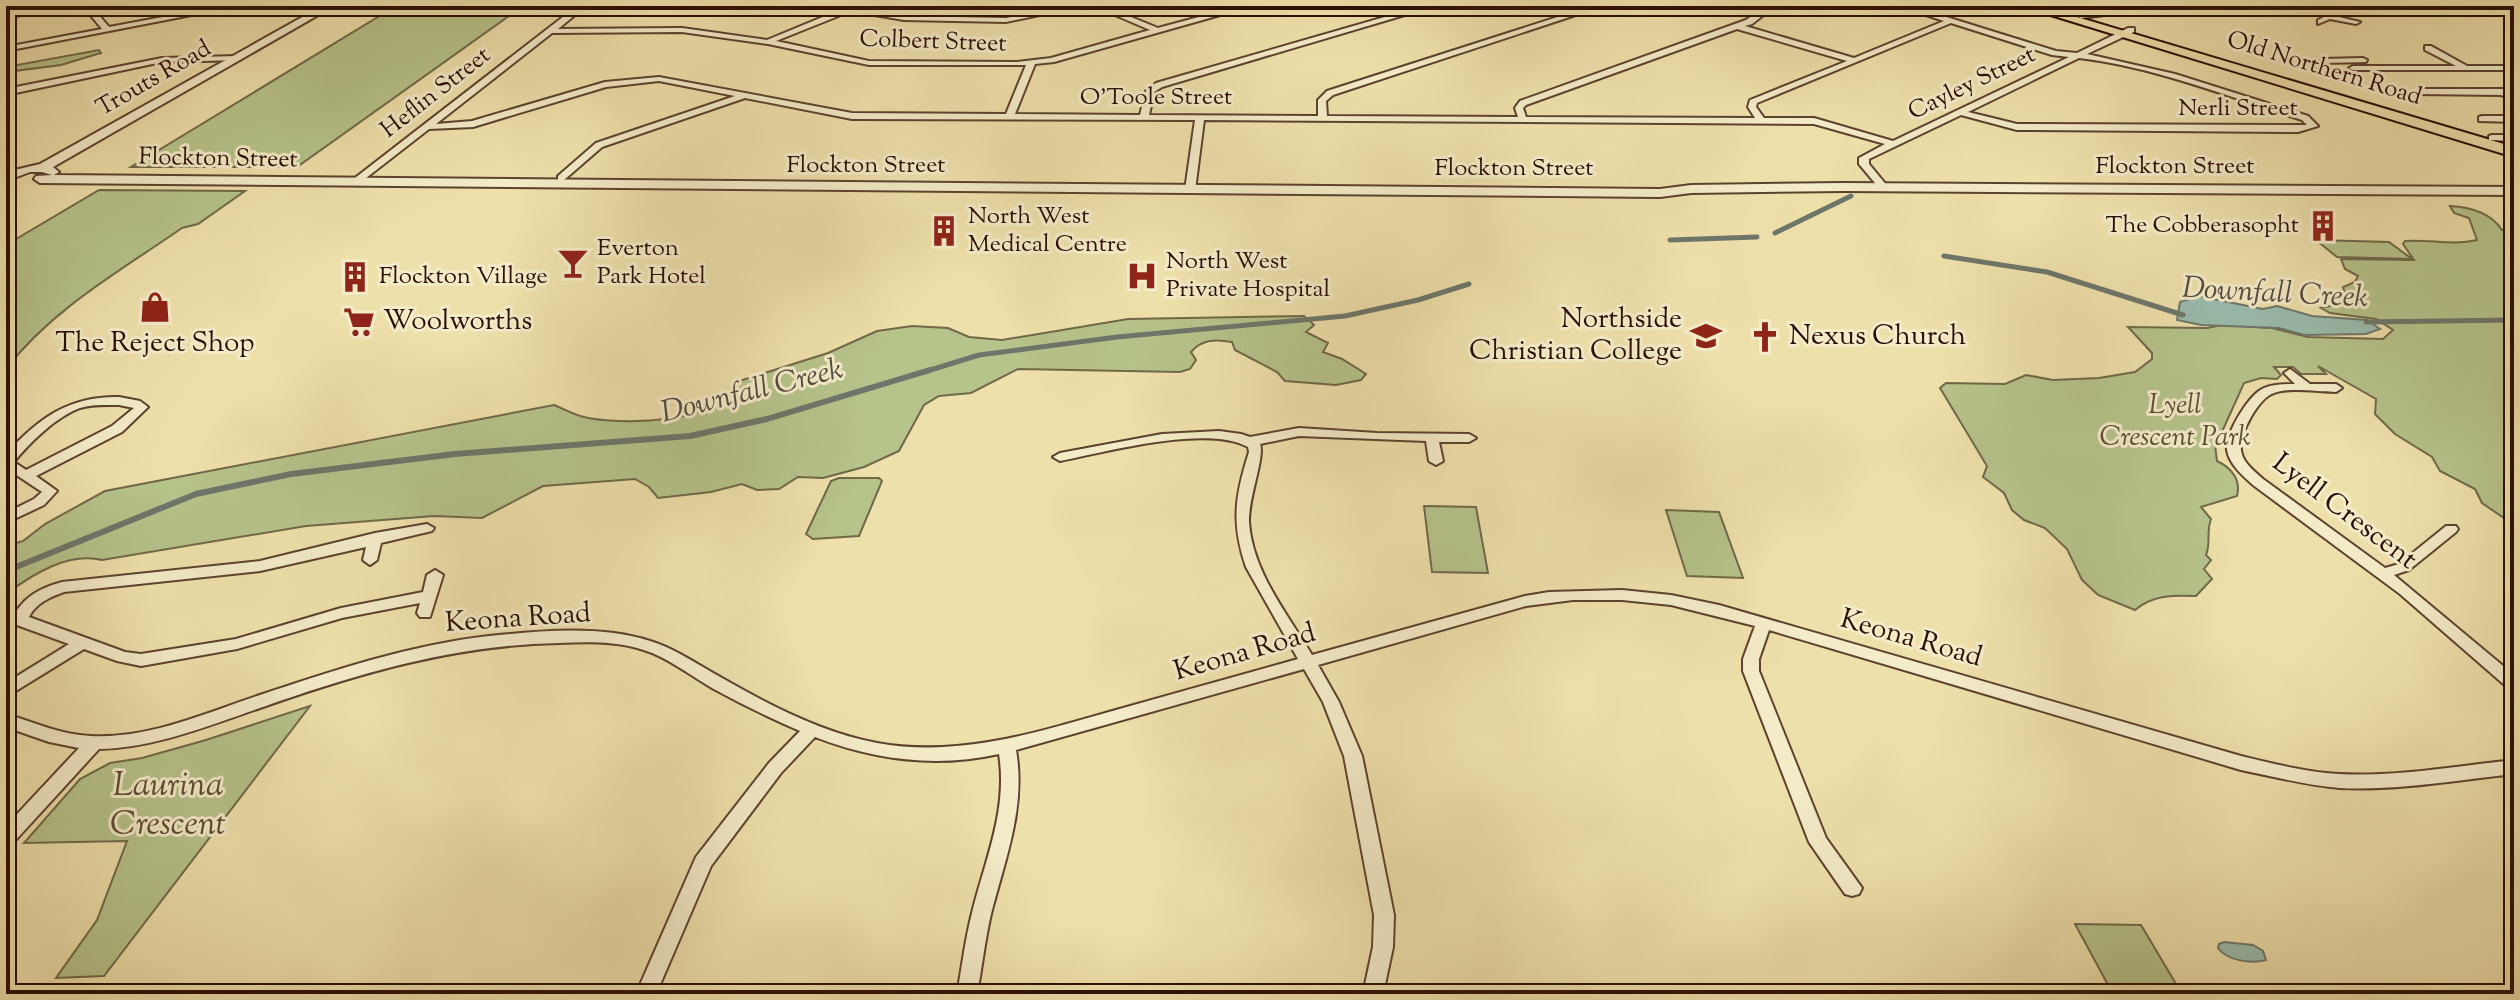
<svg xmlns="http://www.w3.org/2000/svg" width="2520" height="1000" font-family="'Sorts Mill Goudy',serif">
  <rect width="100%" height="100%" fill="#eee0ab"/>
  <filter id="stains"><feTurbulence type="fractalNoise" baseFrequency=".0025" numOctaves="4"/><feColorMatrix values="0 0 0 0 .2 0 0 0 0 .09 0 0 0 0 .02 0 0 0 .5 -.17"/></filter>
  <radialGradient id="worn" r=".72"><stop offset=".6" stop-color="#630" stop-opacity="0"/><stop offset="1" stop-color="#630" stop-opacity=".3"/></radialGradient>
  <path fill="#b6c38b" stroke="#706848" stroke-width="2" d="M396 6H523L297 167H131Z
    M99 50 101 53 61 65 6 72V67Z
    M99 190 245 191 198 224 182 228C120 271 52 309 6 369V245Z
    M2450 206C2470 207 2491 213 2502 230L2514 234V437L2506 439 2514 444V525L2482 503 2475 489 2440 471 2432 457 2395 434 2375 414 2376 399 2318 366 2326 374H2301L2293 367H2274L2281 375 2277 379 2261 378 2244 383 2221 434 2214 437 2217 461C2232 468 2241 480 2237 496L2201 507 2211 519C2206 532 2211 544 2206 555L2211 560 2204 569 2212 579 2196 596C2172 595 2153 595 2135 610L2098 595 2082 580 2067 549 2045 528 2024 520 2012 510 2004 493 1983 477 1987 466 1940 388 1946 383 2005 384 2026 375 2053 380 2099 378 2135 372 2152 359V353L2128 327 2207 328 2222 325 2272 328 2308 337 2383 339 2393 330 2376 319 2330 313 2321 308 2347 302 2343 287 2355 282 2358 276 2345 269 2341 259 2414 260 2403 244 2405 241C2430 239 2453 246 2477 240L2469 218 2454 213Z
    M2316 240 2389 242 2412 259 2337 257Z
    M1304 316 1314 325 1306 332 1328 343 1323 352 1342 359 1366 374 1361 380 1336 385 1285 381 1277 372 1235 350 1232 342C1216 339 1202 339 1191 352L1196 360 1190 369 1180 372 1018 369 971 393 939 396 924 405 899 451 864 467 823 478 798 477 779 489 757 490 742 484 711 492 658 498 649 487 635 479 543 486 482 518 434 516 306 526 102 560C68 552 33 574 6 594V546L23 541 45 524 105 491 554 405C564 409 574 415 584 417 615 425 728 425 733 383L828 353 877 331 912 326 948 328 969 337 1002 340 1128 319Z
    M839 478H879L882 481 859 536 813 539 806 534 831 481Z
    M1424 506 1476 507 1488 573 1432 572Z
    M1666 510 1719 512 1743 578 1687 576Z
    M310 706 104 976 56 978 97 920 127 841 24 843 80 779 110 763 142 758 206 740Z
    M2075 924 2141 925 2182 994H2113Z"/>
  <path fill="#9abcae" stroke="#6e766a" stroke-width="2" d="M2198 296 2263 309 2277 306 2312 316 2367 320 2380 329 2366 334 2304 335 2279 328 2201 325 2177 320 2180 302Z
    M2224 942 2253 945 2263 951 2266 960C2252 964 2227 961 2218 948L2219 944Z"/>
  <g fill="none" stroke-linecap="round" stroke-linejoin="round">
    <path stroke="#6e766a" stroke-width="5" d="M1775 233 1851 196
      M1670 240 1757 237
      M1944 256 2047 272 2183 315
      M2366 322 2514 320
      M924 372 979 355 1117 337 1345 316 1418 300 1469 284"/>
    <path stroke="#6e766a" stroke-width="6" d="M6 571 196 494 291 474 455 454 690 436 767 419 930 370"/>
    <defs>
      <path id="minor" d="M48 6H64L6 18V14Z
        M83 6H91L109 27 222 6H238L6 51V47L102 29Z
        M577 6H586L558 29 682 28 767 40 842 9 834 6H852L904 16 1006 18 1067 6H1082L1006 22 904 20 851 11 776 41 869 61 1017 62 1051 58 1150 30 1094 6H1104L1158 28 1240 6H1252L1054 62 1035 64 1015 114 1140 115 1146 91 1156 83 1423 6H1435L1162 87 1154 92 1149 115 1318 116V100L1327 91 1592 6H1603L1333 95 1326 101 1327 116 1518 117 1515 108 1520 101 1746 20 1766 6H1775L1752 24 1745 26 1854 58 1944 21 1899 6H1911L2056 51 2077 53 2128 28H2134V32L2087 54 2175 74 2308 116 2318 126 2298 132 2017 130 1961 115 1869 159V164L1888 187 1883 190 1880 189 1859 164V158L1885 144 1814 124 1204 120 1195 190 1190 193 1185 190 1195 120 852 119 745 98 602 147 564 180H558V176L596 143 735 96 659 81 606 87 473 127 429 129 357 185H351V181ZM1951 23 2052 55 2069 57 1893 141 1814 118H1764L1756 107 1757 103ZM1737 29 1847 61 1750 100 1748 107 1755 118 1526 117 1523 108 1526 105ZM682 32 768 44 869 65H1026L1006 114 852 113 659 77 605 82 472 121 436 124 552 33ZM2079 58C2155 67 2229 97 2302 120L2307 125 2017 124 1968 112Z
        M2102 6H2111L2121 13 2081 18 2077 16 2109 11Z
        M2171 6H2180L2189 12 2182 14Z
        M2304 6H2314L2331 15 2360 22 2356 24 2330 19 2318 24V20L2324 17Z
        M2446 6H2456L2463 10 2459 12Z
        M2425 46H2431L2467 66H2514V70H2353L2349 68 2353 66H2456L2425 50Z
        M2507 46 2514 47V52L2507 50Z
        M237 56 241 58 240 60 162 62 6 95V89L162 58Z
        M2363 58 2367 60 2366 62 2323 63 2316 68 2312 66 2321 59Z
        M2420 89H2503L2514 95V101L2501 95 2417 94 2416 92Z
        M2482 116H2514V122L2479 121V117Z
        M2492 135H2514V141L2489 140V136Z
        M2290 369 2310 384H2336L2342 388 2336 392C2319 392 2289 387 2274 393 2259 397 2238 435 2241 450 2242 462 2254 471 2263 479L2385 568 2399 564 2446 526H2456L2458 529 2456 532 2409 570 2394 575 2514 675V690L2508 688 2400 594 2253 485C2243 476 2229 464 2227 450 2225 434 2249 394 2264 388 2274 384 2285 384 2295 384L2284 373Z
        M119 397 140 401 148 407 122 432 36 476 57 491 44 505 6 523V513L34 499 42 492 6 468V454C39 418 69 396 119 397ZM119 405 134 408 112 426 26 470 14 462C30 442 56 417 80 408 92 404 106 405 119 405Z
        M1299 428 1377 433 1469 434 1476 438 1469 442H1439L1443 461 1436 465 1429 461 1426 441 1299 436 1260 444C1265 457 1248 499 1249 522 1252 571 1288 615 1312 655L1525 596 1549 592 1622 590 1671 595 1719 605 2241 756C2274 764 2306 772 2339 774 2397 777 2457 766 2514 760V774C2457 780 2397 791 2339 788 2306 785 2274 777 2241 770L1769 630 1759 659V671L1826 838 1862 888 1859 894 1852 896 1845 894 1809 842 1743 671V659L1755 626 1671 605 1622 600H1573L1526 606 1318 665 1339 702 1362 756 1394 915 1393 947 1383 994H1363L1373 947 1374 915 1344 756 1323 702 1304 669 1016 750C1026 808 1005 859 991 914 985 940 982 967 977 994H957C962 967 965 940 972 913 985 860 1008 810 999 754 937 768 874 760 815 737L781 773 711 866 656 994H636L696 857 769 763 800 731C770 718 741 704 712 688 688 674 665 655 637 648 612 641 585 642 559 643 455 645 360 673 263 707 210 725 155 748 99 749L13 843 6 845V826L79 748 49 742 6 727V714C34 722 61 735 91 736 149 739 206 713 260 695 335 670 410 645 489 636 541 631 600 625 650 641 676 649 698 665 722 678 769 705 823 733 877 743 959 758 1038 732 1116 710 1177 693 1237 676 1298 659L1246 567C1231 523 1235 496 1249 452L1248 447C1208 424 1105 452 1060 461L1053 457 1060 453 1162 434 1219 431 1241 434 1250 437Z
        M427 524 434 528 432 531 381 543 377 560 370 565 363 560 366 547 260 571 64 592C50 597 36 603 29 617L125 652 141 654 236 639 341 608 423 592 427 575 435 570 443 575 430 617H420L417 613 420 603 342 618 237 649 141 666 117 661 84 649 6 697V683L69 644 14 624 12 620C21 598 40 588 62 582L260 561 375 533Z"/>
      <path id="tertiary" d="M322 6H334L53 167 59 172 54 175 1660 189 1691 185 1843 183 2514 187V195L1843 191 1691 193 1660 197 40 183 34 179 36 176 52 175 42 172H30L6 181V172L40 164Z"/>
      <path id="trunk" d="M2021 6H2040L2514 147V157Z"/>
    </defs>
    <use href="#minor" stroke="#5c422e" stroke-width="4"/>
    <use href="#tertiary" stroke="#5c422e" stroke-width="4"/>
    <use href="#trunk" stroke="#2b0e04" stroke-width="4"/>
    <use href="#minor" fill="#f4ebc8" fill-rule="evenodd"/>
    <use href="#tertiary" fill="#f4ebc8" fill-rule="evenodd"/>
    <use href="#trunk" fill="#eee0ab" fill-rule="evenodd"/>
  </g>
  <defs>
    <symbol id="building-bare" viewBox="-9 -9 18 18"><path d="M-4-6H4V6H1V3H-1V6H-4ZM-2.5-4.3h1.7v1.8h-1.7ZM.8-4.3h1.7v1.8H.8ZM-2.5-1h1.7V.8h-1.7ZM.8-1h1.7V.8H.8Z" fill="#8f2418" stroke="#f4ebc8" stroke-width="2.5" paint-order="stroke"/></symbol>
    <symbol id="bar-bare" viewBox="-9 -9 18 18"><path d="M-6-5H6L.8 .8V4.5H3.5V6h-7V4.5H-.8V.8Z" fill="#8f2418" stroke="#f4ebc8" stroke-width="2.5" paint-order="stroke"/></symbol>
    <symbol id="hospital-bare" viewBox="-9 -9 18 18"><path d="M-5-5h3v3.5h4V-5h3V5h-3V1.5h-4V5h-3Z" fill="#8f2418" stroke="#f4ebc8" stroke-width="2.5" paint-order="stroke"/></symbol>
    <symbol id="shop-bare" viewBox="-9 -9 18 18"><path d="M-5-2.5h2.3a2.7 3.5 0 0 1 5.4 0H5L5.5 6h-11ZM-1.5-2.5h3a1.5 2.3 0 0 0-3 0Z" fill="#8f2418" stroke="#f4ebc8" stroke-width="2.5" paint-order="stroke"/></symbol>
    <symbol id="supermarket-bare" viewBox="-9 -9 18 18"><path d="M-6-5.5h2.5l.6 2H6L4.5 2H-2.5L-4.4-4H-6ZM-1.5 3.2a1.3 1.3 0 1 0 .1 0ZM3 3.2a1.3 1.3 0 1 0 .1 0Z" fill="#8f2418" stroke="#f4ebc8" stroke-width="2.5" paint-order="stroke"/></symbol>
    <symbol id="school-bare" viewBox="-9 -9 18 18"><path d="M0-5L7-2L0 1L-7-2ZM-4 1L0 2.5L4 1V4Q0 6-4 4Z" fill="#8f2418" stroke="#f4ebc8" stroke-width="2.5" paint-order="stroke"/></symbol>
    <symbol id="church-bare" viewBox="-9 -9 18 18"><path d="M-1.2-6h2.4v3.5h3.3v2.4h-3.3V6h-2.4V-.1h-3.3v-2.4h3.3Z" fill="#8f2418" stroke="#f4ebc8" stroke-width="2.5" paint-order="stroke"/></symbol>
  </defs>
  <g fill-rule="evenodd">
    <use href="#building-bare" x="2301" y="204" width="44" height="44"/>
    <use href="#building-bare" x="922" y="209" width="44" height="44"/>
    <use href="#bar-bare" x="551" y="241" width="44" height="44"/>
    <use href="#hospital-bare" x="1120" y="254" width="44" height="44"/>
    <use href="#building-bare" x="333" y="255" width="44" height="44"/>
    <use href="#shop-bare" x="133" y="285" width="44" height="44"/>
    <use href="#supermarket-bare" x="337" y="300" width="44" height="44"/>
    <use href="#school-bare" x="1684" y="314" width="44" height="44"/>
    <use href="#church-bare" x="1743" y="315" width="44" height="44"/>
  </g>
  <g text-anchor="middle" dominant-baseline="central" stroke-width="6" stroke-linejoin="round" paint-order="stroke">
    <g font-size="24" fill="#2b0e04" stroke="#f4ebc8">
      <text transform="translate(933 42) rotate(2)">Colbert Street</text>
      <text transform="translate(2324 69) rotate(17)">Old Northern Road</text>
      <text transform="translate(154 79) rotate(-30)">Trouts Road</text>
      <text transform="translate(1972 84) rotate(-26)">Cayley Street</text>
      <text transform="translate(436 93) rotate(-38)">Heflin Street</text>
      <text x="1156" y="98">O'Toole Street</text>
      <text x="2238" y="109">Nerli Street</text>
      <text transform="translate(218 159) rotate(1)">Flockton Street</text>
      <text x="866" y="166">Flockton Street</text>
      <text x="2175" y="167">Flockton Street</text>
      <text x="1514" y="169">Flockton Street</text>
    </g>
    <g font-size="24" fill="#2b0e04" stroke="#f4ebc8" text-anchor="start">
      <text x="968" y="217">North West<tspan x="968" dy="28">Medical Centre</tspan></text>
      <text x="2299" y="226" text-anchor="end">The Cobberasopht</text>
      <text x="597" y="249">Everton<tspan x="597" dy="28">Park Hotel</tspan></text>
      <text x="1166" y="262">North West<tspan x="1166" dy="28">Private Hospital</tspan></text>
      <text x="379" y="277">Flockton Village</text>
    </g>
    <g font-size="28" fill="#2b0e04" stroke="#f4ebc8" text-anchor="start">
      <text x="1682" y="320" text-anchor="end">Northside<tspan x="1682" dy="32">Christian College</tspan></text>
      <text x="383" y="322">Woolworths</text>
      <text x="1789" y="337">Nexus Church</text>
      <text x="155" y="344" text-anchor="middle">The Reject Shop</text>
    </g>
    <g font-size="28" font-style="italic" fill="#5c4d33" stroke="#f4ebc8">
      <text x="2175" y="406">Lyell<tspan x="2175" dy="32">Crescent Park</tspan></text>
    </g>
    <g font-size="28" fill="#2b0e04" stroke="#f4ebc8">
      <text transform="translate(2344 512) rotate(37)">Lyell Crescent</text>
      <text transform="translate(518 619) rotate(-4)">Keona Road</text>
      <text transform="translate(1911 639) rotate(16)">Keona Road</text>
      <text transform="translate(1245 653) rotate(-16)">Keona Road</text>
    </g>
    <g font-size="30" font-style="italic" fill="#524b40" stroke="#f4ebc8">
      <text transform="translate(2275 294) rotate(3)">Downfall Creek</text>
      <text transform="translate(752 392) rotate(-14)">Downfall Creek</text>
    </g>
    <g font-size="34" font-style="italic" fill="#5c4d33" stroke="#f4ebc8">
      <text x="168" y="786">Laurina<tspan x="168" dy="39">Crescent</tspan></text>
    </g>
  </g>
  <rect width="2520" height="1000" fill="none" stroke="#eee0ab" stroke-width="32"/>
  <rect x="8" y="8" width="2504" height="984" fill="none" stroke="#2b0e04" stroke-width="4"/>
  <rect x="16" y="16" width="2488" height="968" fill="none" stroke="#2b0e04" stroke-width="2"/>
  <rect width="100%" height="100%" filter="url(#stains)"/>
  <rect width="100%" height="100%" fill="url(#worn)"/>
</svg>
